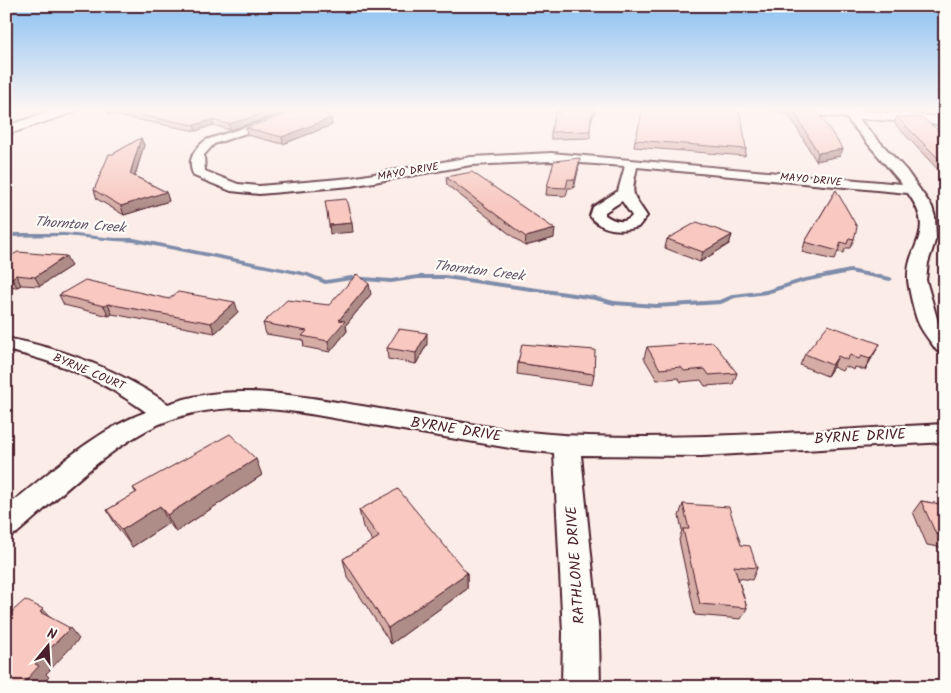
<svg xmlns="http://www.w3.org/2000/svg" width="951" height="693" font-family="Kalam,sans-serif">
  <rect width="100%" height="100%" fill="#fcece7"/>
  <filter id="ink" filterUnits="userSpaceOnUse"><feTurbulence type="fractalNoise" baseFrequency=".02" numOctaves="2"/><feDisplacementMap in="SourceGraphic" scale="10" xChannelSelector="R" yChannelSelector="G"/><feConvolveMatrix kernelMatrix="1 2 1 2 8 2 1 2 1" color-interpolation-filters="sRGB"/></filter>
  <g filter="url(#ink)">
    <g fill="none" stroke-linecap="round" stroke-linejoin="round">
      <path fill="#7e8caa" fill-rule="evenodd" d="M6 233H65L115 238H134L308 273 326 280 351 276 391 279 418 275H445L595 296 614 301 656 304 720 300 734 294 766 290 801 279 850 269 890 277 893 279 890 281 850 273 804 282 767 294 735 298 721 304 656 308 614 305 595 300 445 279H418L391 283 351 280 325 284 306 276 134 242 115 241 65 236 6 237Z
        M942 285 945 286V290L939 287Z"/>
      <defs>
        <path id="street" d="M300 109H316L214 144 204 155 205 171 238 184 259 186 351 178 471 157 551 153 902 184 843 114 844 112H852L906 170 932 207 935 217 936 238 928 263 926 280 938 322 945 331V352L937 351C931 342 922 332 918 322 914 312 909 290 908 280 906 243 938 236 908 193L637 167C631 196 631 192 647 216L638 227C622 232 600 231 590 216L593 207 618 191 625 166 551 161 471 165 351 186 259 194 231 191 194 176C186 161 194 149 206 140ZM622 201 632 216C624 225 614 221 605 215V212Z
          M6 338C65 349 119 370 168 404 231 381 298 396 362 406 437 418 512 434 588 436 707 440 826 430 945 424V442L701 456 581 455 599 633 600 687H562L563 633 554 453 522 450C472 442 423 433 373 425 297 412 219 392 147 430 99 456 58 498 17 533L6 537V507C50 473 94 431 146 412 104 381 57 361 6 350Z"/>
        <path id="secondary" d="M57 109H77L75 112 6 135V126Z
          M775 109H841L945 117V125L781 113Z"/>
      </defs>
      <use href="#street" stroke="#4a1f2b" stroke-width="4"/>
      <use href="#secondary" stroke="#4a1f2b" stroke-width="3"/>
      <use href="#street" fill="#fdfcf7" fill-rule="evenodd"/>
      <use href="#secondary" fill="#fdfcf7" fill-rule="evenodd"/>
    </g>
    <path fill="#d5aca6" stroke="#4a1f2b" d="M107 110H293L230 130 213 125 196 131 108 114Z
      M557 110H596L590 122V138L551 139V132L560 112H557Z
      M792 110 840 156 816 161 790 116Z
      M882 110H906L905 112Z
      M704 112 746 149 745 156 634 147 635 140Z
      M897 117 945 136V177L894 123Z
      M331 118 332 125 283 144 247 135 246 128Z
      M141 138 144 145 135 176 166 192 169 201 124 215 97 199 94 190 113 154Z
      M579 166 574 188H568L566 196 546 195 547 187Z
      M446 177 554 238 525 246 447 185Z
      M836 190 854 239 850 248H846L843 253 838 252 834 260 802 252 805 242Z
      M732 235 729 244 700 262 665 248 667 239Z
      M6 258 71 266 40 286 21 285 17 287 6 286Z
      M371 294 346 325 347 331 330 352 304 347 303 340 266 334 263 323Z
      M59 295 169 299 238 312 215 333 112 314 109 316 64 305Z
      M427 344 416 364 388 359 387 348Z
      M880 344 865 370 855 367 854 370 845 366 842 371 833 367 827 376 800 365 805 354Z
      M647 347 737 373 733 384 705 386 701 380 681 382 678 378 657 380 644 358Z
      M518 363 594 374 592 385 517 374Z
      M262 475 176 532 169 523 132 547 117 527 107 510 136 493 133 488Z
      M921 501 945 505V548L927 545 913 512Z
      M683 504 741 545 757 568 752 580 738 578 747 608 741 619 695 615 679 540 682 530 679 516Z
      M359 510 467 573V589L391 644 347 576 343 559 373 541 363 527Z"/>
    <path fill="#ae8c87" stroke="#4a1f2b" d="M274 110H293L230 130 229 124Z
      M594 110H596L590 124 591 117Z
      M331 118 332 125 283 144 282 137Z
      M212 120 213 125 196 131 194 125Z
      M141 138 144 145 133 182 130 174Z
      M843 149 840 156 816 161 818 153Z
      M580 158 579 166 574 188 575 180Z
      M166 192 169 201 124 215 121 206Z
      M352 223 353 232 330 234 329 225Z
      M555 229 554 238 525 246 526 237Z
      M732 235 729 244 700 262 703 252Z
      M66 256 71 266 40 286 35 277Z
      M16 275 21 285 17 287 12 278Z
      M369 284 371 294 346 325 347 331 330 352 328 341 339 320Z
      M235 302 238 312 215 333 211 323Z
      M108 304 112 314 109 316 104 306Z
      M427 333V344L416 364V353Z
      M880 344 874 354 865 370 870 359Z
      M838 356 833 367 827 376 832 365Z
      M256 459 262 475 176 532 167 515Z
      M160 506 169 523 132 547 122 530Z
      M467 573V589L391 644 388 628Z
      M43 609 53 620 40 612Z
      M70 628 79 639 46 674 49 677 40 687H20L35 664Z"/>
    <path fill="#f8c8c1" stroke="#4a1f2b" d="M111 110H274L229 124 212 120 194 125Z
      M300 110H321L331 118 282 137 246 128Z
      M561 110H594L591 117 590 131 551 132 555 113 561 112Z
      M643 110H678L704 112 706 110H737L742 120 746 149 635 140Z
      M793 110 817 111 843 149 818 153Z
      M897 117 923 118 945 136V165Z
      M141 138 130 174 166 192 121 206 94 190 109 154H113Z
      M580 158 575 180 568 179 566 188 547 187 554 161Z
      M472 172 555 229 526 237 446 177Z
      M836 190 857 227 854 239 849 238 847 244 841 242 838 251 805 242Z
      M346 199 352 223 329 225 325 201Z
      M697 222 732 235 703 252 667 239Z
      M18 252 66 256 35 277 16 275 12 278 6 277V258Z
      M357 274 369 284 339 320 345 321 328 341 302 336 307 331 263 323 287 300 329 305Z
      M85 280 169 299 178 292 235 302 211 323 108 304 104 306 59 295Z
      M828 325 880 344 870 359 861 356 859 359 850 355 847 360 838 356 832 365 805 354Z
      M399 329 427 333 416 353 387 348Z
      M713 342 737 373 709 375 705 369 684 371 681 367 660 369 647 347Z
      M522 344 595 350 594 374 518 363Z
      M230 434 256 459 167 515 160 506 122 530 107 510 137 492 133 488Z
      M398 489 467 573 388 628 343 559 379 537 359 510Z
      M921 501 945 505V535L936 534Z
      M683 504 729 507 741 545 750 546 757 568 734 566 747 608 700 604 683 529H689Z
      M25 600 43 609 40 612 70 628 35 664 39 666 20 687H6V617Z"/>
  </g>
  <linearGradient id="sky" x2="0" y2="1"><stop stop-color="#8bc1f1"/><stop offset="0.53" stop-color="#fef6f4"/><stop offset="1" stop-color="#fef6f4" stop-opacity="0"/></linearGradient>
  <rect width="951" height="207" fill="url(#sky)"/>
  <g text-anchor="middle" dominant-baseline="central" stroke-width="4.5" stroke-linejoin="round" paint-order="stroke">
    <g font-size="11" fill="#4a1f2b" stroke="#fdfcf7">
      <text transform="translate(408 172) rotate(-10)">MAYO DRIVE</text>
      <text transform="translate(811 180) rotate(5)">MAYO DRIVE</text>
    </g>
    <g font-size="12" fill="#4a1f2b" stroke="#fdfcf7">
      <text transform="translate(89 372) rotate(23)">BYRNE COURT</text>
    </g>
    <g font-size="14" font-style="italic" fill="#64556a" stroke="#fdfcf7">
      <text transform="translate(80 225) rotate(4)">Thornton Creek</text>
      <text transform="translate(479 271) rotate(7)">Thornton Creek</text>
    </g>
    <g font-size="15" fill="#4a1f2b" stroke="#fdfcf7">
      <text transform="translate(456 430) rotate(9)">BYRNE DRIVE</text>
      <text transform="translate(860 437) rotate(-3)">BYRNE DRIVE</text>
      <text transform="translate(576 565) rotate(-94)">RATHLONE DRIVE</text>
    </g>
  </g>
  <rect width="951" height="693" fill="none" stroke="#fdfcf7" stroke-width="25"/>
  <rect x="12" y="12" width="926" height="668" fill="none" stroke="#4a1f2b" stroke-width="2" filter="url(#ink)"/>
  <g transform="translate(48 646) rotate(18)" stroke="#fdfcf7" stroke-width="4" paint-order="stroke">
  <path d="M0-4L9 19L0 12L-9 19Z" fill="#4a1f2b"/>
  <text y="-8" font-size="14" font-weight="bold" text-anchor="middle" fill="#4a1f2b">N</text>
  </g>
</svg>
